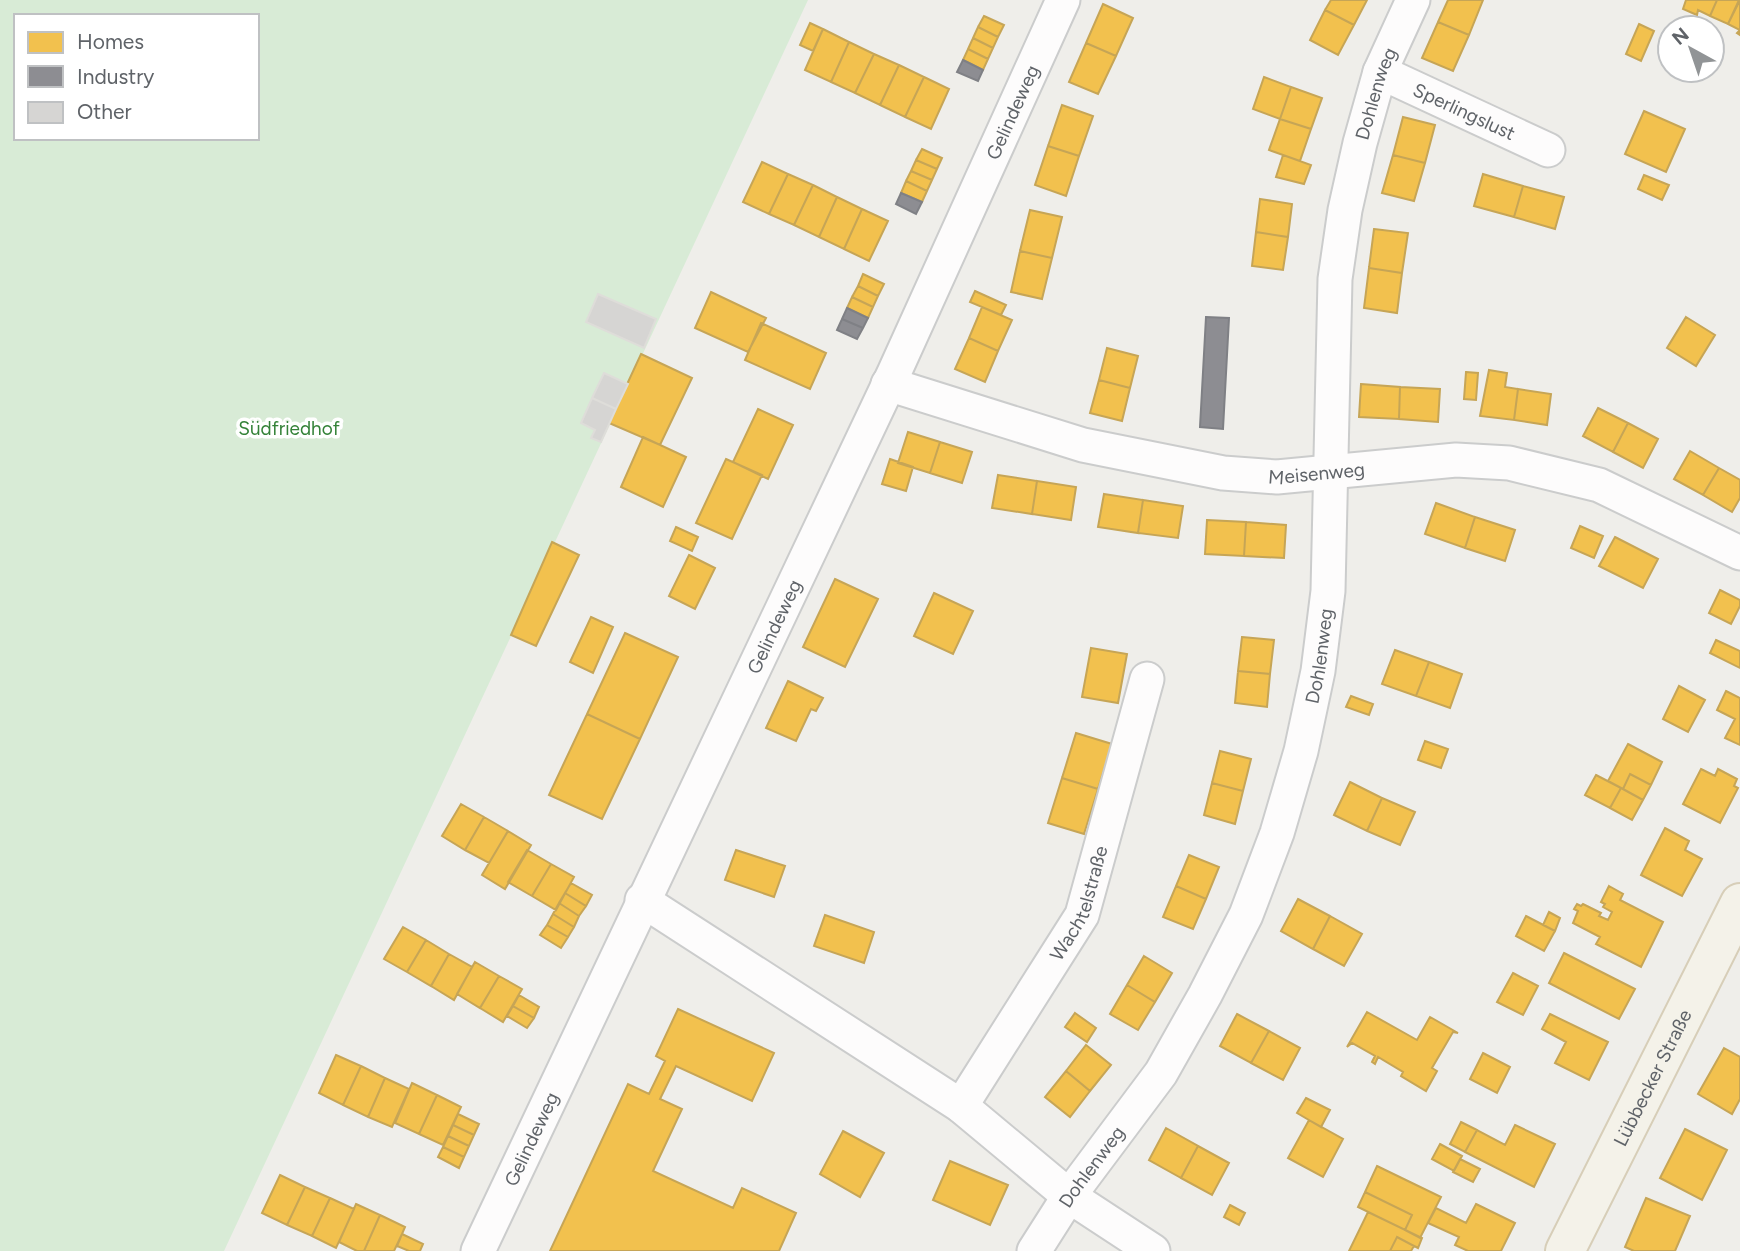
<svg xmlns="http://www.w3.org/2000/svg" width="1740" height="1251" font-family="Figtree,sans-serif">
  <rect width="100%" height="100%" fill="#efeeea"/>
  <path fill="#d8ebd6" fill-rule="evenodd" d="M0 0H808L224 1251H0ZM16 16H257V138H16Z"/>
  <path fill="#f2c14e" stroke="#c6a556" stroke-width="2" d="M1331 0H1367L1354 25 1325 10Z
    M1448 0H1483L1469 35 1438 22Z
    M1686 0H1717L1710 16 1698 10 1697 15 1683 9Z
    M1717 0H1739L1728 24 1710 16Z
    M1740 0V35L1737 33 1740 30 1728 24Z
    M1103 4 1133 18 1116 56 1086 43Z
    M1325 10 1354 25 1338 55 1310 40Z
    M984 16 1004 25 998 37 978 27Z
    M1438 22 1469 35 1453 71 1422 58Z
    M810 23 823 29 813 51 800 45Z
    M1639 24 1654 31 1641 61 1626 54Z
    M978 27 998 37 993 48 973 38Z
    M823 29 849 42 831 82 805 70Z
    M973 38 993 48 988 59 968 49Z
    M849 42 874 54 855 93 831 82Z
    M1086 43 1116 56 1098 94 1069 82Z
    M968 49 988 59 983 70 963 60Z
    M874 54 899 65 880 105 855 93Z
    M899 65 924 77 905 117 880 105Z
    M924 77 949 89 931 129 905 117Z
    M1264 77 1291 87 1280 119 1253 109Z
    M1291 87 1322 98 1311 129 1280 119Z
    M1062 105 1093 116 1079 156 1048 146Z
    M1644 111 1685 129 1666 172 1625 154Z
    M1403 117 1435 125 1425 163 1393 155Z
    M1280 119 1311 129 1300 161 1269 150Z
    M1048 146 1079 156 1066 196 1035 185Z
    M922 149 942 158 937 169 916 160Z
    M1283 155 1311 165 1304 184 1276 177Z
    M1393 155 1425 163 1414 201 1382 193Z
    M916 160 937 169 932 180 911 171Z
    M762 162 788 174 769 214 743 202Z
    M911 171 932 180 927 191 906 181Z
    M788 174 813 185 794 225 769 214Z
    M1483 174 1523 186 1514 217 1474 206Z
    M1644 175 1669 185 1662 200 1638 189Z
    M906 181 927 191 922 202 901 193Z
    M813 185 837 197 819 237 794 225Z
    M1523 186 1564 197 1555 229 1514 217Z
    M837 197 862 209 844 249 819 237Z
    M1260 199 1292 204 1288 237 1256 232Z
    M862 209 888 221 869 261 844 249Z
    M1030 210 1062 217 1052 258 1020 251Z
    M1374 229 1408 233 1402 273 1369 268Z
    M1256 232 1288 237 1283 270 1252 266Z
    M1020 251 1052 258 1042 299 1011 292Z
    M1369 268 1402 273 1397 313 1364 308Z
    M863 274 884 284 878 296 858 286Z
    M858 286 878 296 873 307 852 297Z
    M975 291 1006 305 1001 315 970 302Z
    M711 292 766 318 748 352 695 328Z
    M852 297 873 307 868 318 847 308Z
    M982 307 1012 320 998 351 969 338Z
    M1686 317 1715 335 1696 366 1667 348Z
    M761 323 826 353 810 389 745 360Z
    M969 338 998 351 985 382 955 369Z
    M1107 348 1138 356 1130 388 1099 380Z
    M641 354 692 378 660 445 609 423Z
    M1489 370 1507 373 1505 387 1518 389 1514 420 1480 416Z
    M1466 372 1478 373 1476 400 1464 399Z
    M1099 380 1130 388 1122 421 1090 413Z
    M1361 384 1400 387 1399 419 1359 417Z
    M1400 387 1440 389 1438 422 1399 419Z
    M1518 389 1551 394 1547 425 1514 420Z
    M1598 408 1628 423 1613 452 1583 436Z
    M758 409 793 425 768 479 733 462Z
    M1628 423 1658 439 1643 468 1613 452Z
    M908 432 940 442 930 473 898 463Z
    M643 437 686 457 663 507 621 487Z
    M940 442 972 452 962 483 930 473Z
    M1690 451 1719 468 1703 495 1674 479Z
    M726 459 762 475 732 539 696 523Z
    M890 459 913 467 906 491 882 484Z
    M1719 468 1740 480V498L1732 512 1703 495Z
    M998 475 1037 481 1032 514 992 508Z
    M1037 481 1076 487 1071 520 1032 514Z
    M1104 494 1143 500 1138 533 1098 527Z
    M1143 500 1183 506 1178 538 1138 533Z
    M1436 503 1475 517 1465 548 1425 534Z
    M1475 517 1515 530 1505 561 1465 548Z
    M1207 520 1246 522 1244 556 1205 554Z
    M1246 522 1286 525 1284 558 1244 556Z
    M1580 526 1603 536 1594 558 1571 548Z
    M676 527 698 537 692 551 670 541Z
    M1615 537 1658 559 1643 588 1599 566Z
    M552 542 579 555 536 646 511 635Z
    M689 555 715 568 695 609 669 596Z
    M835 579 878 599 845 667 803 647Z
    M1720 590 1740 600V606L1731 624 1709 613Z
    M934 593 973 611 953 654 914 636Z
    M591 617 613 627 593 673 570 662Z
    M625 633 678 657 640 739 587 714Z
    M1242 637 1274 640 1270 674 1238 671Z
    M1716 640 1740 651V668L1710 653Z
    M1091 648 1127 654 1118 703 1082 697Z
    M1395 650 1429 662 1416 696 1382 684Z
    M1429 662 1462 674 1450 708 1416 696Z
    M1238 671 1270 674 1267 707 1235 703Z
    M788 681 823 698 816 711 811 709 796 741 766 728Z
    M1679 686 1705 700 1688 732 1663 719Z
    M1726 691 1740 698V745L1725 738 1735 719 1717 710Z
    M1351 696 1373 704 1369 715 1346 707Z
    M587 714 640 739 602 819 549 795Z
    M1076 733 1112 744 1098 789 1062 778Z
    M1425 741 1448 749 1441 768 1418 760Z
    M1628 744 1662 762 1651 785 1630 774 1623 789 1608 781Z
    M1220 751 1251 759 1243 791 1212 783Z
    M1701 769 1715 776 1718 769 1737 779 1734 786 1738 788 1720 823 1683 804Z
    M1630 774 1651 785 1643 800 1623 789Z
    M1596 775 1621 788 1610 808 1585 795Z
    M1062 778 1098 789 1084 834 1048 823Z
    M1350 782 1382 798 1367 831 1334 815Z
    M1212 783 1243 791 1235 824 1204 815Z
    M1621 788 1643 800 1632 820 1610 808Z
    M1382 798 1415 812 1400 845 1367 831Z
    M461 804 484 817 465 850 442 836Z
    M484 817 508 831 489 863 465 850Z
    M1665 828 1689 841 1685 850 1702 859 1682 896 1641 875Z
    M508 831 531 845 505 889 482 875Z
    M527 850 551 864 532 896 508 882Z
    M736 850 785 866 774 897 725 880Z
    M1189 855 1219 867 1206 899 1176 886Z
    M551 864 574 877 556 910 532 896Z
    M571 883 592 895 586 906 565 893Z
    M1176 886 1206 899 1193 929 1163 917Z
    M1609 886 1623 894 1620 900 1663 922 1641 967 1596 944 1600 937 1573 923 1578 911 1574 909 1577 904 1581 906 1583 904 1601 913 1599 916 1608 920 1612 912 1603 907 1605 904 1601 902Z
    M565 893 586 906 579 916 559 903Z
    M1298 899 1330 916 1313 949 1281 931Z
    M559 903 579 916 574 927 553 914Z
    M1549 912 1560 918 1555 931 1543 925Z
    M553 914 574 927 568 937 547 925Z
    M825 915 874 932 864 963 814 946Z
    M1330 916 1362 934 1344 966 1313 949Z
    M1526 916 1555 931 1544 951 1516 936Z
    M547 925 568 937 561 948 540 935Z
    M403 927 426 940 407 972 384 959Z
    M426 940 449 954 431 986 407 972Z
    M1564 953 1635 989 1619 1019 1549 983Z
    M449 954 472 967 454 1000 431 986Z
    M1144 956 1172 973 1155 1002 1127 985Z
    M475 962 499 976 480 1008 457 994Z
    M1513 973 1538 986 1523 1015 1497 1002Z
    M499 976 522 989 503 1022 480 1008Z
    M1127 985 1155 1002 1138 1030 1110 1014Z
    M519 995 539 1007 534 1018 513 1006Z
    M513 1006 534 1018 527 1028 507 1016Z
    M678 1009 774 1053 752 1101 676 1066 660 1099 682 1109 653 1171 733 1208 742 1188 796 1213 779 1251H550L628 1084 649 1094 665 1061 656 1056Z
    M1367 1012 1417 1040 1430 1017 1458 1033 1453 1032 1432 1068 1437 1071 1426 1091 1401 1076 1403 1072 1378 1057 1375 1064 1372 1062 1375 1056 1352 1043 1347 1047Z
    M1075 1013 1096 1028 1087 1042 1065 1027Z
    M1237 1014 1269 1031 1251 1063 1220 1046Z
    M1550 1014 1608 1042 1589 1080 1555 1063 1566 1042 1542 1029Z
    M1269 1031 1300 1048 1283 1080 1251 1063Z
    M1086 1045 1111 1065 1090 1091 1066 1071Z
    M1724 1048 1740 1057V1099L1732 1114 1698 1094Z
    M1483 1053 1510 1067 1497 1093 1470 1079Z
    M336 1055 361 1066 343 1105 319 1093Z
    M361 1066 385 1078 368 1117 343 1105Z
    M1066 1071 1090 1091 1070 1117 1045 1097Z
    M385 1078 409 1089 392 1127 368 1117Z
    M412 1083 437 1095 419 1134 395 1123Z
    M437 1095 461 1107 443 1145 419 1134Z
    M1306 1098 1330 1110 1321 1127 1297 1113Z
    M458 1114 479 1124 474 1135 453 1125Z
    M1309 1120 1343 1139 1323 1177 1288 1158Z
    M1461 1122 1477 1130 1465 1152 1450 1144Z
    M453 1125 474 1135 469 1146 448 1136Z
    M1515 1125 1555 1144 1534 1187 1465 1152 1477 1130 1505 1145Z
    M1166 1128 1198 1146 1181 1178 1149 1160Z
    M1685 1129 1727 1150 1702 1200 1660 1178Z
    M843 1131 884 1153 860 1197 820 1174Z
    M448 1136 469 1146 464 1157 443 1147Z
    M1440 1144 1462 1156 1454 1171 1432 1159Z
    M1198 1146 1229 1163 1212 1195 1181 1178Z
    M443 1147 464 1157 459 1168 438 1157Z
    M1460 1159 1480 1169 1473 1182 1453 1172Z
    M950 1161 1008 1185 990 1225 933 1200Z
    M1377 1166 1441 1197 1420 1238 1405 1230 1412 1215 1365 1192Z
    M280 1175 305 1187 287 1225 262 1213Z
    M305 1187 330 1198 312 1236 287 1225Z
    M1365 1192 1412 1215 1405 1230 1358 1207Z
    M330 1198 354 1209 336 1248 312 1236Z
    M1646 1198 1690 1216 1675 1251H1634L1625 1247Z
    M356 1204 380 1215 364 1251H357L339 1242Z
    M1476 1204 1515 1223 1501 1251H1468L1455 1245 1459 1237 1428 1223 1436 1208 1466 1223Z
    M1230 1205 1245 1213 1239 1225 1224 1217Z
    M1368 1212 1422 1238 1418 1248 1397 1237 1390 1251H1349Z
    M380 1215 405 1227 402 1234 394 1251H364Z
    M402 1234 423 1244 420 1251H409L397 1246Z
    M1397 1237 1414 1246 1411 1251H1390Z"/>
  <path fill="#8d8d92" stroke="#7f8085" stroke-width="2" d="M963 60 983 70 978 81 957 72Z
    M901 193 922 202 916 214 896 204Z
    M847 308 868 318 863 328 842 319Z
    M1206 317 1229 318 1223 429 1200 427Z
    M842 319 863 328 857 339 837 330Z"/>
  <path fill="#d6d5d3" stroke="#deddd9" stroke-width="2" d="M598 294 656 319 644 348 586 322Z
    M604 373 628 384 616 409 592 398Z
    M592 398 616 409 601 442 591 438 595 430 581 423Z"/>
  <g fill="none" stroke-linecap="round" stroke-linejoin="round">
    <defs>
      <g id="minor">
        <path id="s1" d="M1380 72 1548 150"/>
        <path id="s2" d="M888 384 1083 445 1223 473 1277 477 1456 460 1509 463 1599 485 1740 553"/>
        <path d="M642 900 961 1106 1069 1196 1153 1251"/>
        <path id="s3" d="M961 1106 1082 915 1147 679"/>
        <path id="s4" d="M478 1251 894 373 1063 0"/>
        <path id="s5" d="M1034 1251 1069 1196 1161 1073 1205 995 1246 915 1277 833 1301 751 1318 671 1328 591 1335 279 1345 210 1360 143 1380 72 1413 0"/>
      </g>
      <g id="primary">
        <path id="s6" d="M1565 1251 1740 903"/>
      </g>
    </defs>
    <use href="#minor" stroke="#cbcccc" stroke-width="37"/>
    <use href="#primary" stroke="#d7ceb8" stroke-width="42"/>
    <use href="#minor" stroke="#fdfcfc" stroke-width="33"/>
    <use href="#primary" stroke="#f4f2e9" stroke-width="38"/>
  </g>
  <g text-anchor="middle" dominant-baseline="central" stroke-width="7" stroke-linejoin="round" paint-order="stroke">
    <g font-size="19" fill="#5f6368" stroke="#fff">
      <text stroke="none"><textPath href="#s5" startOffset="1236">Dohlenweg</textPath></text>
      <text stroke="none"><textPath href="#s1" startOffset="93">Sperlingslust</textPath></text>
      <text stroke="none"><textPath href="#s4" startOffset="1258">Gelindeweg</textPath></text>
      <text stroke="none"><textPath href="#s2" startOffset="441">Meisenweg</textPath></text>
      <text stroke="none"><textPath href="#s4" startOffset="691">Gelindeweg</textPath></text>
      <text stroke="none"><textPath href="#s5" startOffset="668">Dohlenweg</textPath></text>
      <text stroke="none"><textPath href="#s3" startOffset="236">Wachtelstraße</textPath></text>
      <text stroke="none"><textPath href="#s6" startOffset="194">Lübbecker Straße</textPath></text>
      <text stroke="none"><textPath href="#s4" startOffset="124">Gelindeweg</textPath></text>
      <text stroke="none"><textPath href="#s5" startOffset="102">Dohlenweg</textPath></text>
    </g>
    <g font-size="19" fill="#348238" stroke="#fff">
      <text x="289" y="428">Südfriedhof</text>
    </g>
  </g>
  <rect x="14" y="14" width="245" height="126" fill="#ffffff" stroke="#bfc1c3" stroke-width="2"/>
  <rect x="28" y="32" width="35" height="21" fill="#f2c14e" stroke="#bfc1c3" stroke-width="2"/>
  <text x="77" y="49" font-size="21" fill="#5f6368">Homes</text>
  <rect x="28" y="66" width="35" height="21" fill="#8d8d92" stroke="#bfc1c3" stroke-width="2"/>
  <text x="77" y="84" font-size="21" fill="#5f6368">Industry</text>
  <rect x="28" y="102" width="35" height="21" fill="#d6d5d3" stroke="#bfc1c3" stroke-width="2"/>
  <text x="77" y="119" font-size="21" fill="#5f6368">Other</text>
  <g transform="translate(1691 49) rotate(320)"><circle r="33" fill="#ffffff" stroke="#bfc1c3" stroke-width="2"/>
  <path d="M0-5L12 26L0 18L-12 26Z" fill="#919496"/>
  <text y="-10" font-size="19" font-weight="bold" text-anchor="middle" fill="#5f6368">N</text>
  </g>
</svg>
